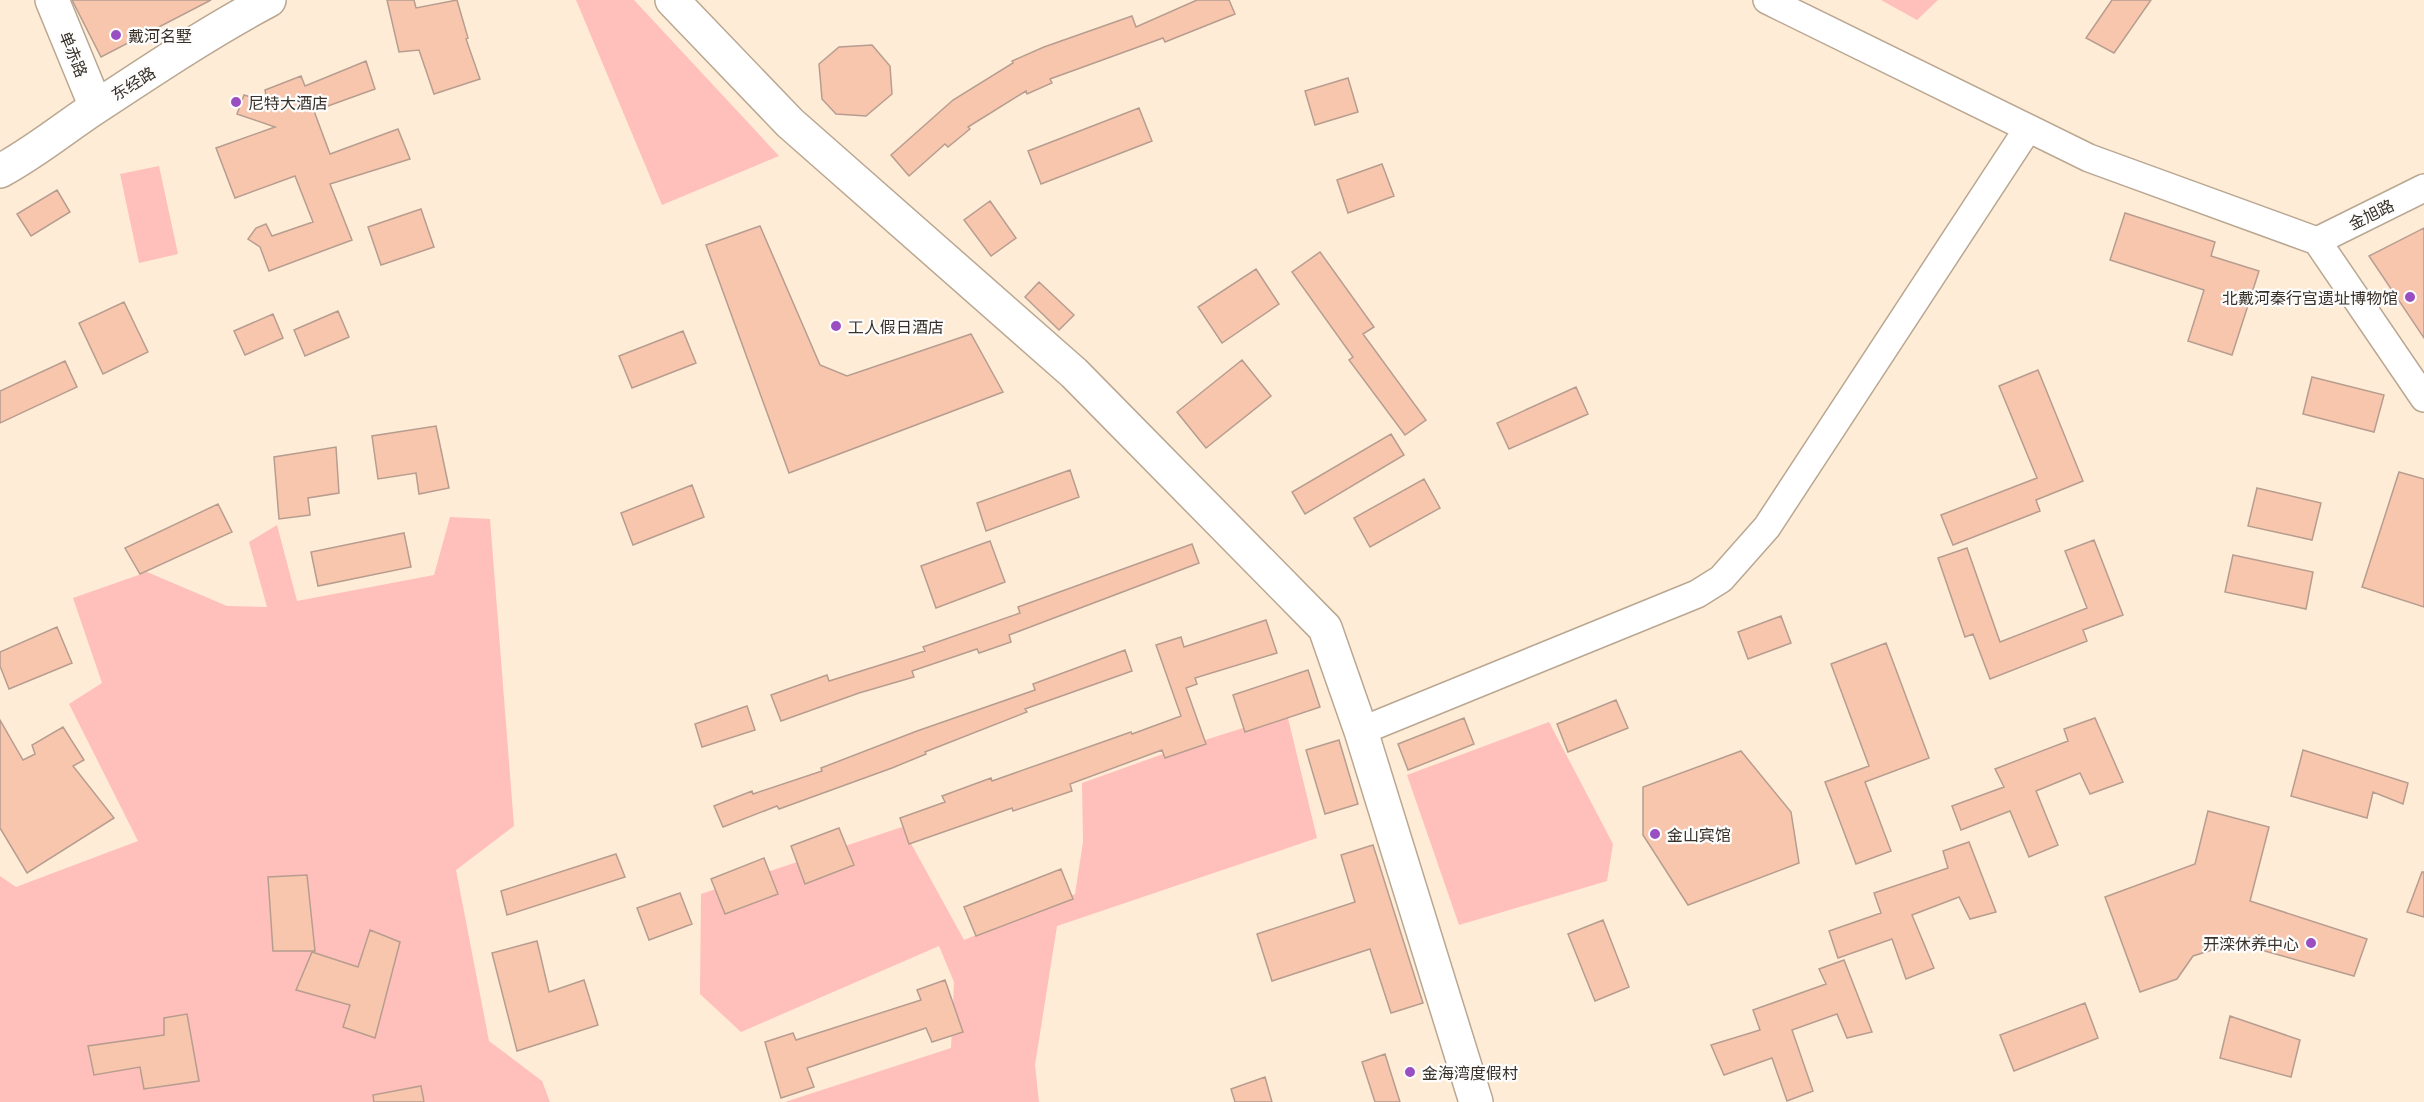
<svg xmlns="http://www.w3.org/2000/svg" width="2424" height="1102" font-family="Commissioner,'Noto Sans SC',sans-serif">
  <rect width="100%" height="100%" fill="#ffecd6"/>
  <path fill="#ffbfba" d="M576 0H634L779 156 662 205Z
    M1881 0H1938L1917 20Z
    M159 166 178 254 139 263 120 174Z
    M450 517 490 519 514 826 456 870 489 1041 542 1081 550 1102H0V876L16 887 138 841 69 704 102 683 73 598 147 572 227 606 267 607 249 542 277 525 297 601 434 575Z
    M1287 714 1317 838 1057 926 1035 1065 1039 1102H785L951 1048 954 982 939 946 741 1032 700 994 701 894 902 827 964 940 1075 894 1083 842 1082 783 1177 749Z
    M1549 722 1613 844 1607 881 1459 925 1407 775Z"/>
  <path fill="#f7c6ad" stroke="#b79d90" stroke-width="1.5" d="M72 0H211L101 57Z
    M387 0H414L416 8 457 0 468 38 466 39 480 79 434 94 419 50 399 52Z
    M1197 0H1229L1235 14 1165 42 1163 38 1050 79 1052 83 1027 94 1026 91 968 127 970 129 948 147 945 144 909 176 891 155 953 100 1013 63 1012 61 1044 47 1132 16 1136 27Z
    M2112 0H2151L2114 53 2086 38Z
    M872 45 890 66 892 94 866 116 836 114 822 99 819 64 839 47Z
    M366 61 375 89 314 111 330 154 398 129 410 159 330 184 352 240 269 271 260 247 248 239 256 228 266 224 272 236 313 222 295 176 235 198 216 148 275 127 237 114 244 95 267 102 265 90 301 76 305 86Z
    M1348 78 1358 112 1315 125 1305 91Z
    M1139 108 1152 141 1041 184 1028 151Z
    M1382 164 1394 196 1348 213 1337 180Z
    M57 190 70 212 31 236 17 214Z
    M990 201 1016 238 991 256 964 220Z
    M421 209 434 247 381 265 368 227Z
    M2125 213 2215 242 2211 256 2259 271 2232 355 2188 341 2204 290 2110 260Z
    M760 226 820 365 847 376 971 334 1003 392 789 473 706 245Z
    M2424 228V338L2369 256Z
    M1320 252 1374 327 1363 334 1426 420 1405 435 1349 360 1353 357 1292 272Z
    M1256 269 1279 304 1222 343 1198 307Z
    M1039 282 1074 315 1059 330 1025 297Z
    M124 302 148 352 103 374 79 323Z
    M338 311 349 337 305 356 294 330Z
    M273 314 283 338 245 355 234 331Z
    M683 331 696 363 632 388 619 356Z
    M1242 360 1271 396 1206 448 1177 412Z
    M65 361 77 387 0 423V391Z
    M2038 370 2083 481 2036 500 2040 511 1953 545 1941 515 2037 478 1999 386Z
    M2312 377 2384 395 2374 432 2303 414Z
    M1576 387 1588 414 1509 449 1497 423Z
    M436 426 449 488 419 494 416 473 378 479 372 436Z
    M1391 434 1404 455 1305 514 1292 492Z
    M336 447 339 493 308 498 310 515 279 519 274 457Z
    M1070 470 1079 497 986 531 977 503Z
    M2399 472 2424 479V607L2362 587Z
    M1424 479 1440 508 1370 547 1354 518Z
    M692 485 704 517 633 545 621 513Z
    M2257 488 2321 503 2312 540 2248 526Z
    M218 504 232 532 140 574 125 548Z
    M404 533 411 567 318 586 311 552Z
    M2094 540 2123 615 2083 630 2087 641 1990 679 1973 634 1965 637 1938 558 1967 548 2000 642 2087 608 2065 551Z
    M990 541 1005 582 936 608 921 566Z
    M1192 544 1199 563 1009 635 1011 642 979 653 977 649 912 671 914 677 859 693 781 721 771 695 827 675 829 681 925 651 923 647 1020 613 1018 607Z
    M2233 555 2313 572 2306 609 2225 592Z
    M1781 616 1791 643 1748 659 1738 632Z
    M1266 620 1277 653 1195 678 1197 684 1186 688 1206 744 1165 758 1162 750 1070 784 1072 791 1013 811 1012 808 909 844 900 818 945 802 942 796 991 778 992 781 1131 732 1132 734 1181 716 1156 645 1181 637 1184 647Z
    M57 627 72 663 9 689 0 666V652Z
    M1886 643 1929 758 1865 782 1891 851 1856 864 1825 782 1869 766 1831 664Z
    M1125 650 1132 671 1025 709 1027 712 925 752 926 754 892 768 779 809 777 806 723 827 714 806 752 791 753 794 822 771 821 768 917 731 1035 690 1033 684Z
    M1308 670 1320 707 1245 732 1233 695Z
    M1616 700 1628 728 1568 752 1557 724Z
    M747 706 755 730 702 747 695 724Z
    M1464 718 1474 744 1408 770 1398 744Z
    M2095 718 2123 782 2090 794 2080 773 2036 791 2058 845 2029 857 2010 811 1961 830 1952 806 2004 787 1995 769 2068 741 2064 729Z
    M0 720 23 760 35 754 32 745 63 727 84 760 73 766 114 818 27 873 0 828Z
    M1339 740 1358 804 1325 814 1306 750Z
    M2303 750 2408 783 2403 804 2373 792 2367 818 2291 796Z
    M1741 751 1791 812 1799 863 1688 905 1643 835V787Z
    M2208 811 2269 827 2250 901 2367 939 2354 976 2254 948 2259 935 2193 956 2177 979 2140 992 2105 897 2195 864Z
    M839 828 854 865 805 884 791 846Z
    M1969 842 1996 912 1970 919 1959 897 1912 915 1934 968 1906 979 1892 939 1838 958 1829 931 1881 913 1874 893 1948 868 1943 851Z
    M1373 845 1423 1003 1391 1013 1370 949 1272 981 1257 934 1355 902 1341 855Z
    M616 854 625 877 507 915 501 891Z
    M764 858 778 894 725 914 711 879Z
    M1061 869 1073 899 976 936 964 907Z
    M2422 872H2424V917L2407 912Z
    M307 875 315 951H273L268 877Z
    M680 893 692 924 649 940 637 908Z
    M1603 920 1629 987 1595 1001 1568 934Z
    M370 930 400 942 375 1038 343 1027 350 1005 296 990 312 952 358 967Z
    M537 941 549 992 584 980 598 1025 517 1051 492 953Z
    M1844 960 1872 1032 1847 1038 1837 1014 1792 1030 1813 1091 1787 1101 1772 1058 1724 1075 1711 1045 1760 1030 1753 1010 1826 984 1819 969Z
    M945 980 963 1032 932 1042 926 1028 807 1068 814 1087 781 1098 765 1042 793 1033 796 1040 921 1000 917 990Z
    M2085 1003 2098 1038 2014 1071 2000 1035Z
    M187 1014 199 1081 144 1089 140 1067 94 1075 88 1046 164 1035V1018Z
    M2230 1016 2300 1040 2291 1077 2220 1058Z
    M1385 1054 1400 1102H1375L1362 1062Z
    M1265 1077 1272 1102H1235L1231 1089Z
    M421 1086 424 1102H374L373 1095Z"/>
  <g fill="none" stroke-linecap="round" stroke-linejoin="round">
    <defs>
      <path id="minor" d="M1767 0 2089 158 2317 241 2424 398
        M2317 241 2424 188
        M1361 731 1697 594 1721 579 1767 527 2027 130"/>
      <path id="major" d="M52 0 96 107
        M672 0 790 123 1074 373 1325 628 1361 731 1476 1102
        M0 171C34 153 64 128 96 107 152 70 209 32 269 0"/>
    </defs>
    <use href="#minor" stroke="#b9a792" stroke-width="30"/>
    <use href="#major" stroke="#b9a792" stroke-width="36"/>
    <use href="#minor" stroke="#fff" stroke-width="27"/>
    <use href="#major" stroke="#fff" stroke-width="33"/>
  </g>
  <g fill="#994fc2" stroke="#fdfdfd" stroke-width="2">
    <circle cx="116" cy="35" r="6"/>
    <circle cx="236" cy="102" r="6"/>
    <circle cx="2410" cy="297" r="6"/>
    <circle cx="836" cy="326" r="6"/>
    <circle cx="1655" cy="834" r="6"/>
    <circle cx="2311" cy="943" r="6"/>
    <circle cx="1410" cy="1072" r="6"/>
  </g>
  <g text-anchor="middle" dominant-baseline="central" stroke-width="4.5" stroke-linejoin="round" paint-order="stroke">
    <g font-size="16" fill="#383129" stroke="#fdfdfd" text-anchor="start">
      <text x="128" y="35">戴河名墅</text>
      <text x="248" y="102">尼特大酒店</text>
      <text x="2398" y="297" text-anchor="end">北戴河秦行宫遗址博物馆</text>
      <text x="848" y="326">工人假日酒店</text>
      <text x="1667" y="834">金山宾馆</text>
      <text x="2299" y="943" text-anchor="end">开滦休养中心</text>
      <text x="1422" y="1072">金海湾度假村</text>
    </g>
    <g font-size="16" fill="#383129" stroke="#fdfdfd">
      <text transform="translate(74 54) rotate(68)">单赤路</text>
      <text transform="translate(133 83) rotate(-32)">东经路</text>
      <text transform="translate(2371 214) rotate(-26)">金旭路</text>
    </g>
  </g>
</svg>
